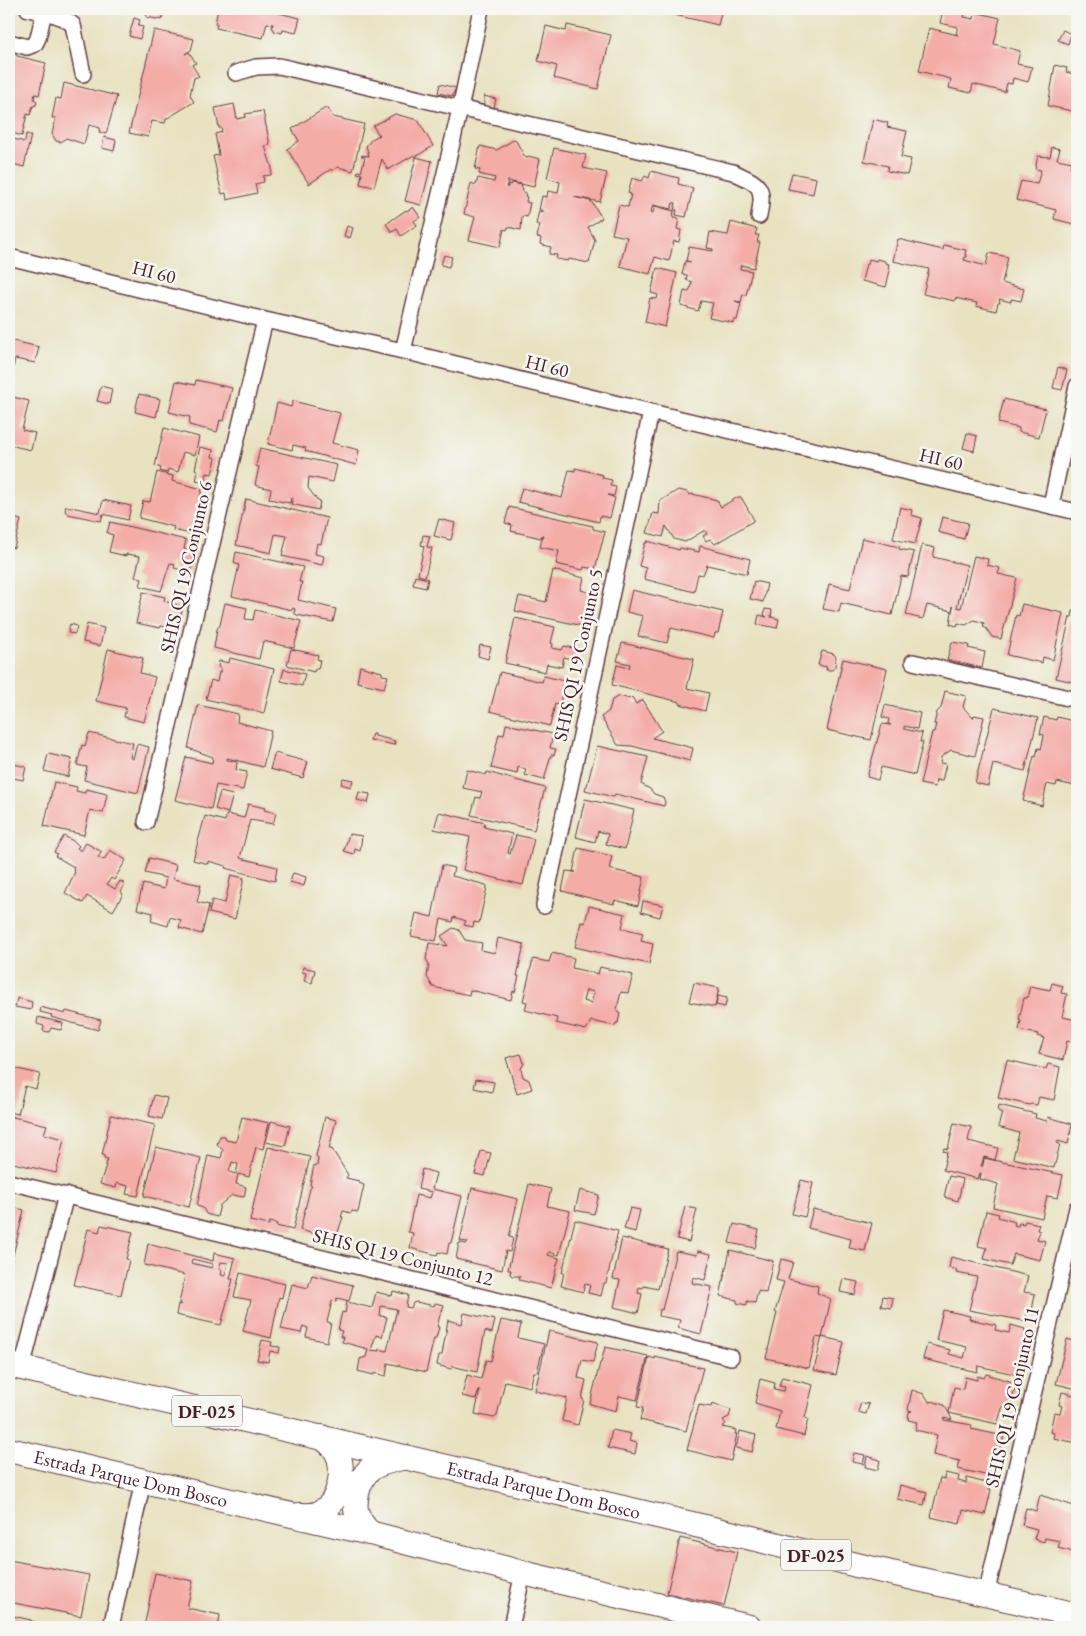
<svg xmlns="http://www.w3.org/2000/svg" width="1086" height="1636" font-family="'EB Garamond',serif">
  <rect width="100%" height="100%" fill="#f6f6f2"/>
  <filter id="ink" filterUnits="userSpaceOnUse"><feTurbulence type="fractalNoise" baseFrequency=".02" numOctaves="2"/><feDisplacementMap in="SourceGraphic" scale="10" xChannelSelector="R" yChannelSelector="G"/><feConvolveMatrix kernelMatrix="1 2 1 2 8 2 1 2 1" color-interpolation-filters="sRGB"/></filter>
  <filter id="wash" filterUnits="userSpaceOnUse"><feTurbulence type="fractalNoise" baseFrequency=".0096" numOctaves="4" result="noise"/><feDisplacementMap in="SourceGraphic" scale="20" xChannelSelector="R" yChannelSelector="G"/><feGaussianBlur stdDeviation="1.12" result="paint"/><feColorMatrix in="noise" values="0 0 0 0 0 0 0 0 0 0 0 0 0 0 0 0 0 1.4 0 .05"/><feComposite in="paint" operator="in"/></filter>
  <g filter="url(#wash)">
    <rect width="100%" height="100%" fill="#e8e2c1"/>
    <g id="blocks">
      <path fill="#f4aca7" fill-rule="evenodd" d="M148 9H165L162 20 146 17Z
        M218 9H270V11L300 18 296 33 283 30 282 33 274 31V29L272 28 273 24 267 23 263 38 216 28 217 24H215Z
        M663 9H722L718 25 662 12Z
        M943 9H966L964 17 974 19 975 12 1000 18 994 44 1020 51 1017 64 1032 67 1028 82 1013 78 1012 84 1007 83 1005 92 973 84 971 93 949 88 951 79 919 71 929 28 958 35 956 34 958 27 940 23Z
        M134 18 140 20 138 26 143 27 140 39 129 36Z
        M567 25 611 35 598 89 554 78 557 66 538 61 546 26 566 31Z
        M154 30 194 39 191 50 185 54 189 52 196 63 192 65 199 76 194 78 190 95 194 102 166 119 165 123 152 121 148 137 129 133Z
        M1063 30 1071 34 1068 44 1058 40Z
        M9 52 17 54V56L46 63 39 95 35 94 34 99 37 101 36 105 33 106 30 115 27 114 22 136 9 132Z
        M1055 65 1067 68 1066 72 1077 75V112L1048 106Z
        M64 83 117 96 106 134 99 132 100 128 89 125 84 144 66 138 61 142 56 141 52 134 56 118H52L56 98 61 99Z
        M440 84 456 88 452 96 438 93Z
        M484 96 496 99 493 112 484 106Z
        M234 104 237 119 246 117 245 114 263 111 270 145 265 146 272 168 271 175 263 176 264 182 255 184 257 193 227 200 226 193 222 194 213 156 219 155 215 134 222 132 221 128H219L215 108Z
        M327 107 333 117 364 124 353 171 338 167 332 171 331 169 309 184 287 149 299 141 292 129Z
        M395 114 418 120 433 146 415 157 414 155 388 170 382 159 374 187 360 184 362 174 357 173 358 171 361 172 365 157 361 156 362 155 369 156 366 146 372 139 379 135 373 126Z
        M873 119 888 123 887 127 907 131 901 157 911 159 907 175 887 171 888 166 864 161Z
        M26 134 31 135 24 167 9 163 11 141 13 139 25 142Z
        M104 137 116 140 114 151 102 148Z
        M515 139 525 157 528 158V156L540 159 534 187 508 181 506 187H508V184L511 185 512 183 522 185 521 187 523 188 522 192 526 193 525 196 527 197 526 202 530 203 527 217 522 216 521 230 508 227 507 230 504 229 500 247 469 240 475 217 464 214 471 183 476 185 478 178 494 182 495 178 479 174 480 170 475 169 480 146 497 150Z
        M1052 147 1060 149 1057 159 1072 162 1070 167 1072 168 1073 163 1077 164V216L1074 224 1054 219 1056 210 1016 200 1021 181 1037 184 1041 170 1035 169 1038 156 1050 157Z
        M554 148 586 155 583 168 607 173 600 202 574 197 591 201 602 218 588 227 595 240 589 263 569 259 568 261 556 259 557 255 549 254 551 247 540 244 541 238 537 237 540 225 536 224 539 211 543 212V210H539L542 196 547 197 548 191 558 193 560 182 547 178Z
        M416 157 432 161 421 205 405 201Z
        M651 171 679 178 678 184 693 188 686 217 676 215 677 210H674L676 203H673L671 209 653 205 651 212 653 213 655 206 674 211 673 218 679 219 677 229 681 230 679 242 674 241 669 261 655 257 650 274 620 266 627 237 612 234 619 205 628 207 631 194 628 193 632 178 642 181 645 176 649 178Z
        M792 173 816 178 813 194 788 189Z
        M413 207 420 217 414 221 417 225 401 236 397 229 392 232 386 224 406 210 407 211Z
        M731 222 757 229 755 235H759L757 242H760L754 268 741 265 740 269 752 271 746 295 743 294 741 302 735 301 741 303 737 320H734V323L709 318 713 303 701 301 698 311 681 306 684 291 689 292 692 282 686 280 687 275 682 274 685 261 691 262 686 261 689 247 713 251V249L707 248 710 232 728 235Z
        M347 226 353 228 350 238 344 236Z
        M898 239 943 250 944 245 966 250 965 255H967V257H965L964 260 986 266 989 253 1008 257 1002 283 1024 289 1021 301 1011 299V302L999 299 1000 303H998L996 311 976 306 977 303 955 298V301L923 294 929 269 893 261Z
        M444 255 452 257 449 267 441 265Z
        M869 259 876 261 877 259 885 261V263L889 264 888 269 890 270 886 287 862 281 866 264H868Z
        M657 268 677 273 665 327 645 322 650 298 657 299 658 295 651 293Z
        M9 340 39 347 35 363 15 359 13 369 9 368Z
        M1058 367 1067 370 1062 390 1053 388Z
        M196 380 232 388 224 421 220 420 217 432 189 425 190 417 169 412 176 381 195 385Z
        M101 386 112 389 109 404 97 401Z
        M139 394 160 399 156 417 135 412Z
        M9 396 29 401 22 430 35 433 31 450 9 445Z
        M1004 399 1046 409 1039 437 1019 432V428L998 423Z
        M293 401 340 413 332 443 359 450 356 465 305 451 306 448 293 445 292 450 268 444 277 403 291 407Z
        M164 428 199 437 195 455 183 452 178 472 168 469 167 473 160 471 161 468 155 466Z
        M967 433 977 436 974 451 963 448Z
        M200 447 213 450 212 457 216 458 212 474 207 473 205 483 196 481 198 471 195 469Z
        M260 448 337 465 333 482 309 477 308 488 318 501 320 502 318 510 291 504 293 498H291L290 503 269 499 271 489 255 485 259 467 256 466Z
        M575 468 603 475 602 478 612 480 610 486 616 487 614 496 608 495 615 498 610 518 600 516 599 522 518 502 522 488 562 498 569 470 575 471Z
        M157 472 173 476 172 481 202 489 198 506 206 508 199 536 173 530 174 527 139 518 143 501 150 502Z
        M678 490 688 492 690 495 692 494 717 500 721 507 738 497H741L753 518V521L715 544 710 539 706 541 703 536 707 534 705 530 685 542 674 539 666 526 663 537 647 533 653 513 659 514 660 501Z
        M246 499 327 518 321 544 317 543 315 554 324 556 322 565 282 556 287 536 275 534 271 553 236 545Z
        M103 500 131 506 128 520 103 514 101 521 68 514 65 511 66 506 100 513Z
        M509 507 593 526V529L605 532 595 569 584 567 583 570 556 564 559 551 540 547 543 535H542L541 538 511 531 512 525 505 523Z
        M900 507 912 510 911 515 922 518 915 544 893 539Z
        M9 517 21 520 14 548 11 547 10 550H9Z
        M942 517 968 523 964 539 938 532Z
        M439 519 455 523 451 540 434 536Z
        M110 522 186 540 184 549 195 552 190 572 174 568 175 564 170 563 161 591 140 586 142 579 135 577 140 556 126 554V556L109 552 113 535 107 533Z
        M423 535 430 536 427 547 432 548 425 577 418 575 424 546 421 545Z
        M862 538 899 547V549L914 552 908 577 901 576 892 615 841 603 839 612 823 609 829 584 850 589Z
        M647 541 679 550 680 548 699 552 700 546 750 559 747 574 707 565 703 575 698 574 694 592 644 579 646 568 639 566 645 543H647Z
        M922 545 935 548 933 557 967 565 957 607 961 608 974 556 988 559 987 565 1000 568 998 574 1017 578 1001 639 992 637 986 628 983 627 984 623 974 620 966 625 958 623 957 626 950 624 953 606 952 611 927 605 923 619 906 615Z
        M236 552 303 567 299 582H302L298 600 336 609 333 622 297 615 294 613 295 609 293 608 292 610 232 596 239 565 234 563Z
        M553 570 584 578 581 590 591 593 583 626 515 611 519 596 546 602Z
        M415 576 428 579 426 588 413 585Z
        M754 581 767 584 763 602 750 599Z
        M632 590 723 612 718 633H715L714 638 671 628 667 643 638 636 643 616 627 612Z
        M143 592 165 597 164 601 183 607 176 632 166 630V627L161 626 160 628 136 623Z
        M225 603 247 608 245 619 253 620 255 610 301 621 294 648 263 641 259 659 214 648 217 629 220 625Z
        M1022 604 1063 613 1053 660 1043 657 1042 663 1007 655 1016 615 1019 616Z
        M765 609 772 610 771 617 779 619 777 628 757 624 759 615 767 617 764 615Z
        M1073 611 1077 612V676H1075L1073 682 1056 678 1070 617H1072Z
        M515 618 555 627 551 643 553 644 552 648 562 650 564 646 578 649 575 660 564 657 562 667 547 664 545 672 505 663Z
        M70 624 77 626 75 634 68 633Z
        M87 624 104 628 100 646 83 642Z
        M952 642 969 645 968 648 985 652 982 668 947 660Z
        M622 643 694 659 687 688 709 693 705 711 680 704V702L612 685 617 665 629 668 630 664 617 661Z
        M480 645 491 647 488 659 478 656Z
        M108 649 143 658 140 673 155 677 144 722 124 717 126 708 96 701Z
        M291 649 318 655 317 659 320 660 318 669H315L314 672 287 665Z
        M822 651 834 654 836 657 835 667 832 670H826L827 667 818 665Z
        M230 658 274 669 264 713 206 699 211 680 217 682 219 672H221V670L218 667 219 661 229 663Z
        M843 659 887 669 871 740 827 730Z
        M360 666 378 671 382 672V675L388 676 384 688 357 682Z
        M284 669 305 674 302 686 281 681Z
        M500 672 542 682 544 676 564 681 560 705 555 704 550 726 490 711Z
        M945 691 966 696 963 707 973 718 974 715 984 717 975 756 951 750 941 757 940 763 946 764 942 781 936 780 935 787 920 784 932 732H934L936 724H934L937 712 941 708Z
        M619 696 630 699 632 697 636 704 643 700 662 731 652 738 693 748 690 761 632 746 618 745 601 717 609 711 612 700Z
        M198 705 238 714 237 722 271 731 263 767 227 758V760L237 762 236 770 247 772 243 790 216 785 211 809 175 800 186 757 212 763 213 757 188 748Z
        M885 705 920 713 917 729 904 726V729L922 733 920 742H923L915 775 881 767 878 780 867 777 882 724 891 725 888 724 889 719 882 717Z
        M994 708 1038 718 1025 771 993 764 988 786 975 783Z
        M1044 717 1056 720 1057 717 1077 722 1075 736 1077 737V779L1075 786 1057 782 1056 786 1047 784 1042 806 1023 801 1034 756 1036 757 1038 748 1041 749 1043 741 1044 735 1040 734Z
        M506 724 553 734 550 748 556 749 554 755H551L544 780 525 775 526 769 518 767 517 774 491 768 499 734 504 735Z
        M89 733 133 743 130 758 133 759 137 744 149 747 138 793 84 780 87 767 77 765 82 745 85 746Z
        M372 734H375V736L395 741 394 745 370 740Z
        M597 746 648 757 641 784 650 789 654 794 663 797 665 802 664 806 615 794 614 797 585 790 586 786H587Z
        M275 753 308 762 303 778 270 769Z
        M48 754 72 759 68 777 44 771Z
        M10 763 26 767 23 780 9 777Z
        M467 770 486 775 487 772 545 788 534 830 471 815 476 797 480 798 482 792 463 788Z
        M343 778 353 780 351 787 341 784Z
        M54 782 77 787 76 791 85 793 86 789 107 794 103 813 90 810 84 835 44 826Z
        M220 792 233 795 228 813 215 809Z
        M359 792 370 794 368 803 357 800Z
        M585 799 634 810 625 849 606 844 608 834 598 831 595 842 576 837Z
        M248 804 265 808 264 810 276 813 273 824 250 820 240 858 277 867 275 881 225 868 226 866 208 861V864L193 860 205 816 225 821 227 814 244 818Z
        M439 812 485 823 484 827 512 834 508 853 510 854 516 835 534 839 523 885 463 870 470 837 434 829Z
        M349 834 362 836 360 851 355 849 354 854 344 851Z
        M64 836 75 842 79 846 77 848 81 851 86 843 102 852 98 857 104 860 110 850 126 860 114 880 111 878 107 884 115 889 120 881 125 884 121 892 123 894 113 911 87 896 83 903 65 893 75 872 73 870 74 867 55 856 57 854 54 852Z
        M578 848 612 856 609 869 644 877 638 906 615 900 614 904 562 891 566 871 576 872H573Z
        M149 858 176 865 173 879 201 885 197 902 209 905 202 934 179 928 181 920 170 917 168 926 151 921 153 913 137 909 143 884 164 889 166 878 145 873Z
        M442 865 454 868 452 876 486 885 487 887 479 923 474 922 473 927 464 925 466 921 454 917 453 922 441 919 436 941 411 936 416 913 432 917Z
        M293 873 306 877 304 886 290 882Z
        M231 875 244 878 235 919 209 913 212 900 225 903Z
        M643 901 663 905 660 917 641 912Z
        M589 906 625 914 622 928 643 933 641 941 653 944 649 964 575 947 581 922 585 923Z
        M453 928 459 930 465 940 482 943 481 950 495 953 498 938 524 944 517 976H519L515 992 513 991 511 1000 470 990 469 995 433 987 427 977 429 964 426 959 429 943 448 946 441 936Z
        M552 953 574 958 572 968 598 974 600 967 633 975 628 993 621 992 617 1009 618 1010V1013H620L618 1023H616L615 1026 591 1021 586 1030 556 1023 557 1018 525 1010 527 1002 523 1001 533 959 549 962ZM586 990 594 992 591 1003 583 1001Z
        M303 967 315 970 312 983 304 981 306 973 302 972Z
        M694 983 719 988 715 1007 689 1002Z
        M1052 983 1063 986 1061 993 1067 994 1062 1017 1077 1020V1043L1067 1041 1063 1060 1039 1054 1044 1038 1037 1036 1038 1034 1019 1030 1021 1021 1019 1020 1024 998H1027L1030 986 1050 990Z
        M718 996 727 998 725 1007 716 1005Z
        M17 998 32 1002 31 1010 15 1007Z
        M41 1007 65 1014 66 1011 101 1020 98 1030 51 1017 52 1015 40 1012Z
        M38 1017 63 1023 61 1030 51 1028 49 1032 43 1031 44 1026 37 1024Z
        M521 1054 524 1063 521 1069 523 1077 529 1080 532 1089 517 1094 506 1058Z
        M1007 1060 1046 1069 1048 1064 1060 1067 1054 1100 1039 1097 1037 1105 1031 1104 1030 1105 998 1098Z
        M13 1068 40 1074 36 1089 25 1086 18 1114 9 1112V1087Z
        M476 1079 494 1082 492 1092 474 1088Z
        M154 1095 167 1098 162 1119 149 1116Z
        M999 1105 1036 1114 1035 1118 1047 1121 1048 1117 1072 1124 1068 1144 1058 1141 1057 1143 1060 1144 1054 1168 1013 1158 1019 1133 998 1127 1002 1113 998 1111Z
        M111 1115 155 1125 138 1196 126 1194 128 1186 117 1183 116 1188 100 1184 108 1159 104 1158V1155H102Z
        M9 1116 47 1125 44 1134 64 1139 56 1173 9 1162Z
        M242 1117 269 1123 263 1149 256 1147 249 1177 238 1174 236 1184 246 1187 244 1197 232 1195 220 1205 217 1217 206 1214 203 1208 197 1206 208 1155 221 1158 223 1150 217 1144 220 1136H225L226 1140 236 1142ZM232 1162 238 1164 236 1174 229 1172Z
        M325 1117 336 1120 329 1149H332L348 1175 346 1178 359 1181V1183L364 1185 358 1212 352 1211 351 1213 343 1211 341 1217H343L336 1238H329L300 1230 310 1189 312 1186 310 1185 314 1165 317 1166 318 1158 316 1156Z
        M271 1121 290 1126 285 1146 266 1142Z
        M954 1123 971 1127 968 1141 998 1148 995 1160 984 1157 981 1166H983L984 1158 1063 1175 1058 1198 1047 1196 1042 1218 993 1207 998 1184 980 1179 981 1173H980L978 1179 943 1170 947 1152 943 1151 944 1148 948 1149Z
        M156 1147 201 1158 189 1207 144 1196Z
        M268 1147 310 1157 293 1230 276 1226 277 1224 269 1222V1225L250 1221 256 1193H257Z
        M481 1151 491 1153 485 1176 475 1174Z
        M422 1169 436 1173 432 1189 462 1196 451 1243H449L447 1254 438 1252 437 1255 410 1248 413 1233 408 1232 416 1195 430 1198 432 1192 418 1189Z
        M949 1176 963 1179 958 1201 944 1197Z
        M801 1180 813 1183 805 1217 792 1214Z
        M529 1184 551 1189 547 1206 570 1211 559 1255 549 1252 548 1255 559 1258 551 1288 519 1280 520 1276H512L510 1274 511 1270H508Z
        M472 1188 518 1199 509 1237 513 1238 510 1252 506 1251 502 1270 456 1259 459 1243 467 1244 468 1242 460 1241Z
        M580 1190 599 1195 594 1214 575 1210Z
        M9 1206 24 1210 9 1272Z
        M685 1207 697 1209 689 1242 677 1239Z
        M630 1208 640 1210 635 1232 624 1229Z
        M813 1209 872 1223 865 1251 849 1248 851 1239 808 1228Z
        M986 1211 999 1214 998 1217 1015 1222 1014 1225 1018 1226 1019 1223 1024 1224 1025 1221 1039 1224 1037 1230 1040 1231 1037 1239 1045 1241 1040 1260 1014 1254 1010 1265 984 1259 987 1248 978 1246Z
        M575 1220 618 1231 606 1283H604L601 1296 588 1293 590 1285 585 1284 583 1292 561 1286 564 1273H562Z
        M734 1224 759 1230 755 1248 729 1243Z
        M101 1225 133 1232 126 1259 129 1260 121 1295 74 1285 88 1229 99 1232Z
        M622 1238 668 1249 658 1289 644 1286 643 1288 639 1287 638 1293 642 1294 638 1313 614 1307 620 1280 613 1279Z
        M148 1244 213 1261 214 1253 235 1258 230 1279H233L221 1325 176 1315 178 1304 181 1305V1303H179L185 1275 144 1265ZM192 1259 213 1264 212 1268 191 1263ZM221 1262 228 1263 225 1276 221 1275 222 1270 219 1269Z
        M730 1250 773 1261 766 1293 758 1291 755 1303 747 1301V1305L737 1303V1300L720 1296Z
        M676 1251 697 1255 698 1251 711 1254 705 1280 693 1277 692 1283 712 1287 701 1334 678 1328 680 1320 659 1316 660 1309 662 1310Z
        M951 1257 1028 1276 1024 1292 1035 1294 1032 1311 1028 1310 1025 1321 969 1310 977 1277 956 1273 957 1270 949 1268Z
        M781 1259 793 1262 788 1279 818 1286 817 1293 831 1299 822 1338 816 1337 809 1368 766 1358 777 1313 775 1312 784 1282 776 1280Z
        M240 1273 285 1284 282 1298 279 1297 271 1338 243 1331 251 1300 234 1297Z
        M312 1275 353 1285 349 1301 337 1298 336 1302 332 1301 327 1322 331 1323 327 1342 306 1337 308 1328 303 1326 301 1333 281 1329 292 1284 308 1288Z
        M843 1279 858 1282 855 1295 840 1292Z
        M393 1291 408 1295 406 1307 411 1308 413 1303 416 1302 434 1306 435 1303 444 1305 442 1311H441L437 1327H439L436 1338H434L426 1372 388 1363 386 1376 374 1373V1375L358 1371 360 1359 366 1357 368 1349 342 1342 343 1337H340L342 1331 338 1330 342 1312 345 1313 347 1302 372 1308 376 1292 392 1296ZM381 1306 397 1309 387 1351 379 1349V1351L371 1350 376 1335 382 1337 387 1317 380 1316Z
        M883 1296 893 1298 891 1308 881 1306Z
        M943 1310 970 1316 969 1319 996 1325 995 1330 1009 1333 1011 1325 1025 1329 1024 1332 1029 1333 1028 1338 1019 1375 978 1366 977 1372 923 1359 927 1344 950 1350 949 1354 964 1358 967 1347 936 1340Z
        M464 1313 495 1320 492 1333 485 1331 477 1372 452 1366 451 1369 437 1365 439 1355H442L448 1320 462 1324Z
        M501 1320 521 1324 518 1338 544 1344 537 1372H534L530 1387 505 1381 497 1416 494 1418 475 1414 480 1390H479L476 1399 462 1396 467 1375 481 1379 486 1360 491 1361Z
        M549 1331 598 1342 593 1362 582 1360 578 1378 586 1380 582 1399 584 1400 578 1425 562 1421 567 1398 535 1391Z
        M822 1337 844 1342 836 1375 814 1370Z
        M1067 1339 1077 1342V1389L1056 1384Z
        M262 1340 272 1342 271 1346 280 1347 279 1353 270 1351 268 1362 257 1360Z
        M605 1347 648 1356 637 1400 619 1396 616 1411 590 1404 600 1363H601Z
        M649 1357 655 1359V1357L703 1368 686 1431 640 1420 643 1408 637 1407Z
        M986 1374 1016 1383 1010 1408 1003 1406 997 1424 949 1413 952 1420 944 1418V1420L972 1425 971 1429 1004 1436 1000 1453 992 1452 989 1460 997 1462 994 1477 958 1469 960 1461 933 1455 937 1435 915 1430 917 1422 908 1420 909 1412 912 1411 908 1410 912 1390 924 1394 930 1403 932 1401 944 1405 949 1413 954 1387 963 1389 965 1377 977 1380V1376L984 1378Z
        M782 1377 813 1385 805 1418 808 1419 804 1436 776 1429 780 1411 755 1403 760 1379 775 1383 774 1389 784 1391 785 1387 779 1386Z
        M1062 1392 1077 1396V1443L1053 1438 1054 1433 1050 1432 1054 1412 1060 1413 1062 1406 1059 1405Z
        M861 1403 869 1404 866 1414 858 1412Z
        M712 1404 731 1410 729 1417 723 1420 726 1424 722 1427 736 1430 735 1434H737L731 1461 687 1450 699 1405 711 1407Z
        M612 1430 631 1434 629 1441 637 1443 635 1454 608 1448Z
        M740 1431 756 1435 752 1452 736 1448Z
        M854 1453 865 1455 863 1464 852 1462Z
        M867 1456 880 1460 878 1470 865 1467Z
        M945 1473 959 1476 958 1481 966 1483 967 1478 990 1484 988 1490H991L985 1515 963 1510 960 1524 931 1517 940 1478 944 1479Z
        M900 1485 927 1492 924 1505 897 1499Z
        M1040 1495 1077 1507V1553L1058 1548 1060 1541 1045 1538 1044 1542 1034 1539 1037 1529 1022 1525 1026 1508 1036 1511Z
        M680 1538 737 1552 724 1606 667 1593Z
        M9 1560 89 1575 81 1616 9 1602Z
        M155 1573 193 1581 187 1608 220 1615 218 1627H144Z
        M9 1615 31 1620V1621L58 1627H9Z"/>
    </g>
  </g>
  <g filter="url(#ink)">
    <use href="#blocks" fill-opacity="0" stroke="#623c42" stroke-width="1"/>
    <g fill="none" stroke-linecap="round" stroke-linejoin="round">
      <defs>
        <path id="street" d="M28 9C43 12 61 14 73 25L83 74
          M9 42 27 47 35 44 38 38 44 12
          M236 73 256 67 279 66 733 172C759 184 765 185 759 216
          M9 257 265 320 403 351 651 412 1077 512
          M403 351 460 109 481 9
          M1051 505 1077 386
          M913 662 1077 700
          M146 822 265 320
          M544 906 651 412
          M9 1182 731 1357
          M22 1368 66 1195
          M986 1595 1077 1208
          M111 1627 143 1481
          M511 1627 523 1573"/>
        <g id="primary">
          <path id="s1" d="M9 1365 756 1539 856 1565 1077 1615"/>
          <path id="s2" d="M9 1450 370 1533 523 1573 749 1627"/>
          <path d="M299 1515C306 1515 313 1516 319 1513 339 1505 347 1468 336 1451 333 1446 327 1441 322 1437"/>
          <path d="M370 1533C364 1527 358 1519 356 1510 354 1498 360 1478 369 1470 380 1462 393 1460 406 1457"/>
        </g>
      </defs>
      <use href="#street" stroke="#623c42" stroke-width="18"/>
      <use href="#primary" stroke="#623c42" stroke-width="26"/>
      <use href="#street" stroke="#fff" stroke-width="15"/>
      <use href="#primary" stroke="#fff" stroke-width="24"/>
    </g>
  </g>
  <g text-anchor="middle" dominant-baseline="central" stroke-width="5" stroke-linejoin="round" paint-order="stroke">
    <g fill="#f6f6f2" stroke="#7e6067" stroke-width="1">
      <rect x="172" y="1395.5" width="70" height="31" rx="4"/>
      <rect x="781" y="1539.5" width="70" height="31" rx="4"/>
    </g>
    <g font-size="18" font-weight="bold" fill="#4a1f2b">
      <text x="207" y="1411">DF-025</text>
      <text x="816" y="1555">DF-025</text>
    </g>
    <g font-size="19" fill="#4a1f2b" stroke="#f6f6f2">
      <text transform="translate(154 272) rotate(14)">HI 60</text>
      <text transform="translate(547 366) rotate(14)">HI 60</text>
      <text transform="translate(941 459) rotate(13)">HI 60</text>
      <text transform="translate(186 567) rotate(-77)">SHIS QI 19 Conjunto 6</text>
      <text transform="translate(578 655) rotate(-78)">SHIS QI 19 Conjunto 5</text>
      <text transform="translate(403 1257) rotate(14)">SHIS QI 19 Conjunto 12</text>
      <text transform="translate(1012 1397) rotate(-77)">SHIS QI 19 Conjunto 11</text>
      <text stroke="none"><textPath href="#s2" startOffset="125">Estrada Parque Dom Bosco</textPath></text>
      <text stroke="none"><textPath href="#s1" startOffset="549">Estrada Parque Dom Bosco</textPath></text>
    </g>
  </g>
  <rect width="1086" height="1636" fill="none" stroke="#f6f6f2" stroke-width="30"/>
</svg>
